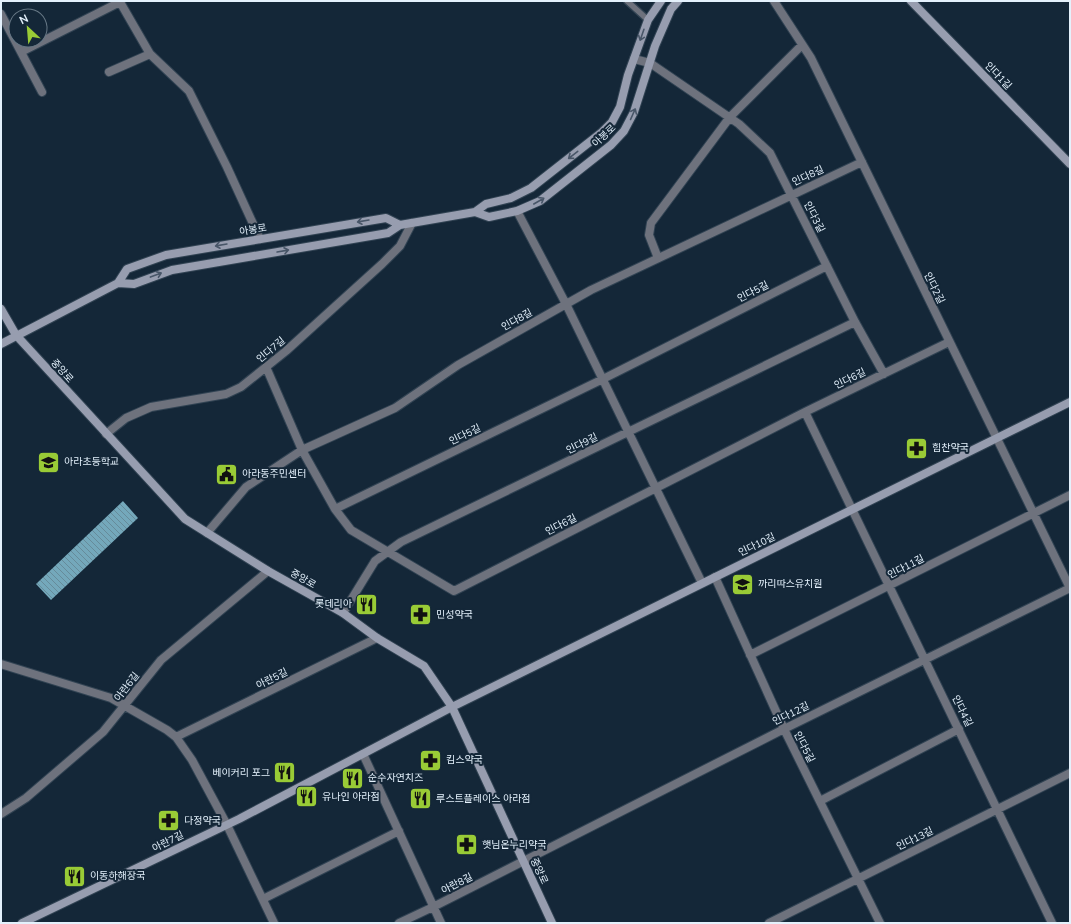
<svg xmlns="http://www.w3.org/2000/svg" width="1071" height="924" font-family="'Nunito Sans','Noto Sans KR',sans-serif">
  <defs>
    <pattern id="building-back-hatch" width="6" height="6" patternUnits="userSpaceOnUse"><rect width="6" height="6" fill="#74a8bb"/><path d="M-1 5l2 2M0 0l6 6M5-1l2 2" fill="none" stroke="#668b9a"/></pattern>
  </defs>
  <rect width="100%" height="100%" fill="#142738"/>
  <path fill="url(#building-back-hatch)" d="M123 501 138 518 51 600 36 584Z"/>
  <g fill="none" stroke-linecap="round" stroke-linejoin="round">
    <defs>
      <path id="lane" d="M627 1 648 20"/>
      <path id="street" d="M774 1 811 58 1070 588
        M120 2 150 54 189 91 227 167 260 239
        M1 14 42 92
        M21 52 120 2 119 1
        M634 59 650 63 739 124 770 153 855 322 884 374
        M109 72 150 54
        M517 211 566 304 702 583
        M658 258 649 235 651 223 730 117 802 45
        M266 367 302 450 335 509 351 530 454 591 805 412 949 342
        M805 412 1052 923
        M106 434 126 418 151 407 226 394 241 387 286 351 382 264 400 246 412 223
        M335 509 603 379 827 266
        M207 533 246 487 302 450 395 408 458 365 591 290 862 162
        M715 577 784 729 880 923
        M343 613 375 561 401 542 855 322
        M750 655 1070 495
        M1 664 111 698 167 730 176 737 192 760 227 825 274 923
        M176 737 377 638
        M363 754 441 923
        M820 801 959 729
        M1 814 26 798 103 732 161 660 268 571
        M263 899 399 831
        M399 923 433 907 784 729 1070 588
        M769 923 1070 773"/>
      <path id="secondary" d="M911 1 1070 164
        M475 212 486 204 511 198 531 188 601 133 612 122 620 107 628 75 648 20 661 1
        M118 283 127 269 166 255 386 218 400 225
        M1 309 16 335 185 519 268 571 343 613 377 638 424 666 452 707 552 923
        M1 344 118 283 134 284 172 270 388 233 400 225 475 212 489 217 517 211 540 201 611 145 624 131 634 112 655 46 671 9 678 1
        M22 923 239 819 452 707 1070 402"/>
    </defs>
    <use href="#lane" stroke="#314353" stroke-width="8"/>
    <use href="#street" stroke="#314353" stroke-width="10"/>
    <use href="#secondary" stroke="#314353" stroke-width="10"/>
    <use href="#lane" stroke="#6e727d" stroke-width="5.5"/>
    <use href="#street" stroke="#6e727d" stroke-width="8"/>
    <use href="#secondary" stroke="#979daf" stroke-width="8"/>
  </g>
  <defs><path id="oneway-shaft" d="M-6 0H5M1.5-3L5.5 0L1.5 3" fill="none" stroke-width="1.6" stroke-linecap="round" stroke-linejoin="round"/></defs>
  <g stroke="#485668">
    <use href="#oneway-shaft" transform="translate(642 35) rotate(109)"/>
    <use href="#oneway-shaft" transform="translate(633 114) rotate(-66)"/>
    <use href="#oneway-shaft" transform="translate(573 155) rotate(142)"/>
    <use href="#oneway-shaft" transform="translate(539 201) rotate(-30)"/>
    <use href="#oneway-shaft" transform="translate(363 221) rotate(170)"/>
    <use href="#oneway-shaft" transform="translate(221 245) rotate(170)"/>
    <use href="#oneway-shaft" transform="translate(283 251) rotate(-10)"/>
    <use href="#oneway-shaft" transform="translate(156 275) rotate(-20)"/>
  </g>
  <defs>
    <symbol id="pharmacy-square" viewBox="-11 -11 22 22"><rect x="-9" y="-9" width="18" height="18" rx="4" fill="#99cb36" stroke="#142738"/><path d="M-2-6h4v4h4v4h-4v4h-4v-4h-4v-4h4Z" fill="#111"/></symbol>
    <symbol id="school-square" viewBox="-11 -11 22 22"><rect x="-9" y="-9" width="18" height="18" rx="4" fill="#99cb36" stroke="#142738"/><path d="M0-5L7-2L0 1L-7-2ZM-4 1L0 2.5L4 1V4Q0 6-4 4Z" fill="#111"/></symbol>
    <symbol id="civic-square" viewBox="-11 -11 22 22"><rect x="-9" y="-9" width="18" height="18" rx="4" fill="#99cb36" stroke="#142738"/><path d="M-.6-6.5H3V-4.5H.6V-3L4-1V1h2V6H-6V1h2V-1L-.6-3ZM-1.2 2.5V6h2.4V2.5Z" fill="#111"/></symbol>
    <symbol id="restaurant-square" viewBox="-11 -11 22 22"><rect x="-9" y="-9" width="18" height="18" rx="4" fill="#99cb36" stroke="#142738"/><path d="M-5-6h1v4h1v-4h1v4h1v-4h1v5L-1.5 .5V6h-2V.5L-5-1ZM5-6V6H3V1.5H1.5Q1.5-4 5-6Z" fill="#111"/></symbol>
  </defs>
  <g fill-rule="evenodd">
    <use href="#pharmacy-square" x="904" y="436" width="25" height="25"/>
    <use href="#school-square" x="36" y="450" width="25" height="25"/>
    <use href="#civic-square" x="214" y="462" width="25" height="25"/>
    <use href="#school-square" x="730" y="572" width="25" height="25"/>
    <use href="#restaurant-square" x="354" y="592" width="25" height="25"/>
    <use href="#pharmacy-square" x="408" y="602" width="25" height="25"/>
    <use href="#pharmacy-square" x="418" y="748" width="25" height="25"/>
    <use href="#restaurant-square" x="272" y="760" width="25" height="25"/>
    <use href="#restaurant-square" x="340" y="766" width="25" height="25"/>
    <use href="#restaurant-square" x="294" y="784" width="25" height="25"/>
    <use href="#restaurant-square" x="408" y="786" width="25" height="25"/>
    <use href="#pharmacy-square" x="156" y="808" width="25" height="25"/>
    <use href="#pharmacy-square" x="454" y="832" width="25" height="25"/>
    <use href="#restaurant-square" x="62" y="864" width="25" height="25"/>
  </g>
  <g text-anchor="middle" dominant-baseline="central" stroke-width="4" stroke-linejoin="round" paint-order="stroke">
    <g font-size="10" fill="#e4f1fc" stroke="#142738">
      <text transform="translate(998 76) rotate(46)">인다1길</text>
      <text transform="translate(604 136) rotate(-43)">아봉로</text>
      <text transform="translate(808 176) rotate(-25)">인다8길</text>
      <text transform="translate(814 217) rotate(63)">인다3길</text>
      <text transform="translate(253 230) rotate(-10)">아봉로</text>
      <text transform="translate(934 288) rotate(64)">인다2길</text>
      <text transform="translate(753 292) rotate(-27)">인다5길</text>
      <text transform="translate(517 320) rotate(-29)">인다8길</text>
      <text transform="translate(271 350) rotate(-40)">인다7길</text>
      <text transform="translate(62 371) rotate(48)">중앙로</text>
      <text transform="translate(850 379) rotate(-26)">인다6길</text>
      <text transform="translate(465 435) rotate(-26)">인다5길</text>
      <text transform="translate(582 444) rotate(-26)">인다9길</text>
      <text transform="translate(561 525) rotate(-27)">인다6길</text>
      <text transform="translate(757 545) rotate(-26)">인다10길</text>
      <text transform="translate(906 567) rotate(-27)">인다11길</text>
      <text transform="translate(303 579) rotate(30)">중앙로</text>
      <text transform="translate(272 679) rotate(-26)">아란5길</text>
      <text transform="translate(127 687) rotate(-52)">아란6길</text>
      <text transform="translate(962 711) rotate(64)">인다4길</text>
      <text transform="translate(791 714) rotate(-26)">인다12길</text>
      <text transform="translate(804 747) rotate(63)">인다5길</text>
      <text transform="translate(915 839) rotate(-26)">인다13길</text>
      <text transform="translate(168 842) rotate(-26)">아란7길</text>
      <text transform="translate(539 871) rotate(65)">중앙로</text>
      <text transform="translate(457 884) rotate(-27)">아란8길</text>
    </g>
    <g font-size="10" fill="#e4f1fc" stroke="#142738" text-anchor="start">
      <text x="932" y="448">힘찬약국</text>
      <text x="64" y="462">아라초등학교</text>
      <text x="242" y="474">아라동주민센터</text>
      <text x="758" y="584">까리따스유치원</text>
      <text x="352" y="604" text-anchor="end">롯데리아</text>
      <text x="436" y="615">민성약국</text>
      <text x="446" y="760">킴스약국</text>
      <text x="270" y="773" text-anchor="end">베이커리 포그</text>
      <text x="368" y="778">순수자연치즈</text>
      <text x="322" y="797">유나인 아라점</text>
      <text x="436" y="799">루스트플레이스 아라점</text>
      <text x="184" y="821">다정약국</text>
      <text x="482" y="845">햇님온누리약국</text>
      <text x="90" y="876">이동하해장국</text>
    </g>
  </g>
  <rect width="1071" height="924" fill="none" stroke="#e4f1fc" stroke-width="4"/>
  <g transform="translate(28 28) rotate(334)"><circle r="19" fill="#142738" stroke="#677886"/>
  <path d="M0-3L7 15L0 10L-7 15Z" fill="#99cb36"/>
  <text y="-6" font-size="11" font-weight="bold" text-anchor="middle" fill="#e4f1fc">N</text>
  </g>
</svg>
